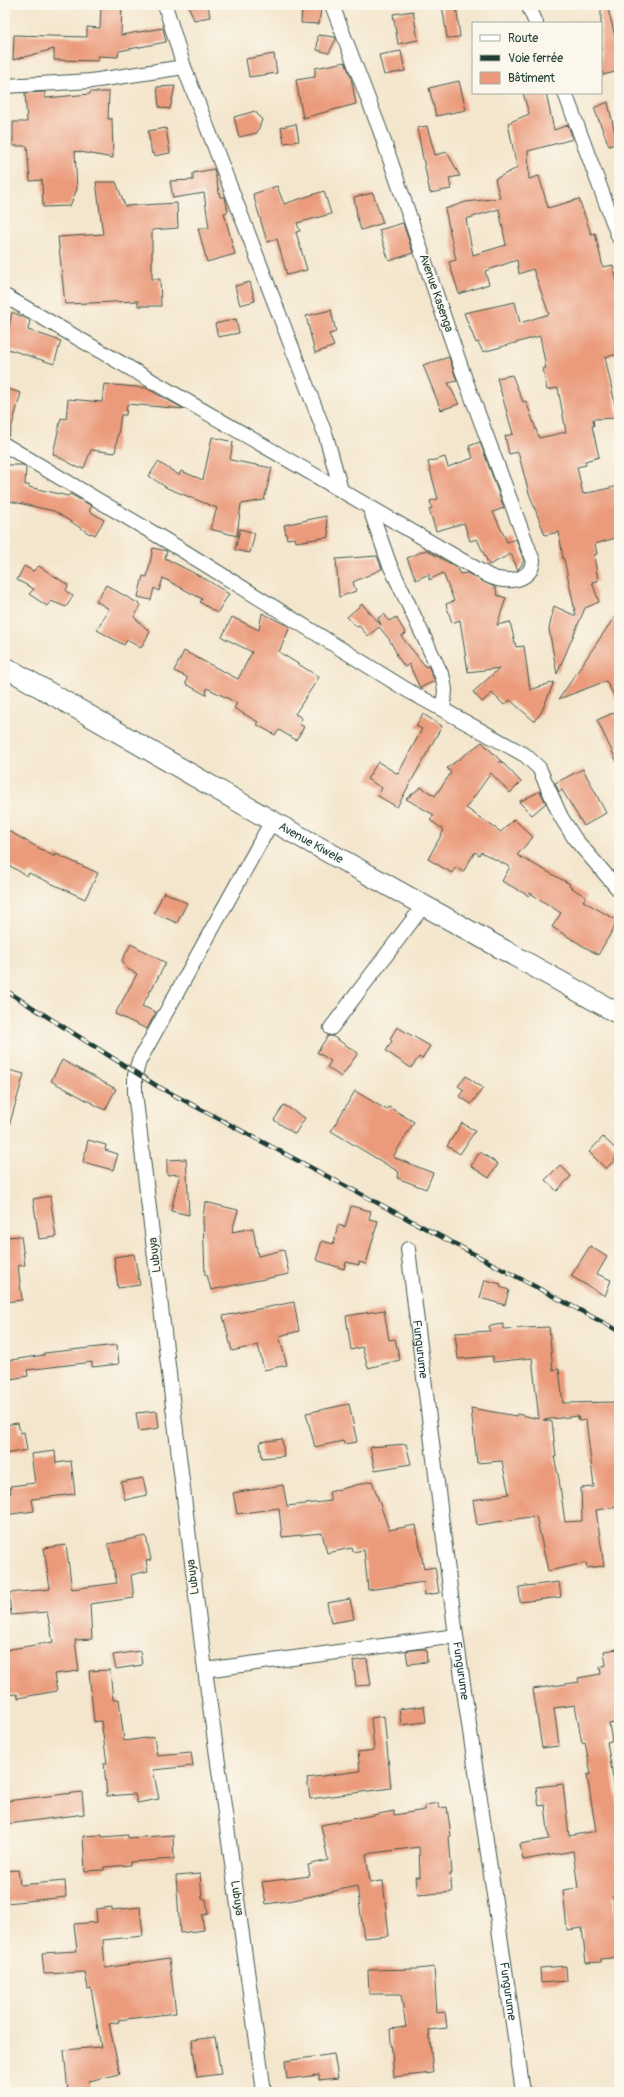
<svg xmlns="http://www.w3.org/2000/svg" width="624" height="2097" font-family="Pangolin,sans-serif">
  <rect width="100%" height="100%" fill="#fbf7ec"/>
  <filter id="ink" filterUnits="userSpaceOnUse"><feTurbulence type="fractalNoise" baseFrequency=".025" numOctaves="2"/><feDisplacementMap in="SourceGraphic" scale="8" xChannelSelector="R" yChannelSelector="G"/><feConvolveMatrix kernelMatrix="1 2 1 2 8 2 1 2 1" color-interpolation-filters="sRGB"/></filter>
  <filter id="wash" filterUnits="userSpaceOnUse"><feTurbulence type="fractalNoise" baseFrequency=".012" numOctaves="4" result="noise"/><feDisplacementMap in="SourceGraphic" scale="16" xChannelSelector="R" yChannelSelector="G"/><feGaussianBlur stdDeviation="0.9" result="paint"/><feColorMatrix in="noise" values="0 0 0 0 0 0 0 0 0 0 0 0 0 0 0 0 0 1.4 0 .05"/><feComposite in="paint" operator="in"/></filter>
  <g filter="url(#wash)">
    <rect width="100%" height="100%" fill="#f4e6cd"/>
    <g id="blocks">
      <path fill="#eb9b7b" fill-rule="evenodd" d="M101 5H122L121 35 163 28 166 42 119 51 118 57 98 56V61L54 60V49L13 60 14 35 87 37V27L100 28Z
        M188 5H208L210 17 194 20Z
        M442 5H456L460 37 447 38Z
        M601 5H607L615 36 619 35V71L603 75 601 68Z
        M302 7 321 9 319 24 301 23Z
        M413 11 418 40 398 44 393 14Z
        M318 35 335 37 336 39 329 53 317 50Z
        M401 51 405 71 384 75 379 55Z
        M274 54 277 73 249 77 246 59Z
        M345 62 351 77 356 104 303 118 296 80 315 77V68Z
        M459 81 466 110 436 116 429 88Z
        M175 86 170 109 159 107 157 87Z
        M45 92V98L90 94V92H109L108 119H112L113 158 75 151 77 189 70 206 43 207 42 180 30 181 27 146H13V122H27L25 93Z
        M523 93H546L554 130 568 125 573 139 528 151 529 179 539 176 548 208 579 199 591 234 595 233 603 267 613 265 619 290V354L605 357 618 418 593 419 594 426H592L599 457 585 461 586 465 577 467 583 494 619 486V537L595 544 597 554 594 555 598 581 592 582 599 602 585 608 557 674 549 629 554 606 576 616 564 559H563L559 532 545 535 529 493 518 452 509 454 505 436 513 434 497 378 512 375 523 402 526 401 539 438 566 432 558 388 547 390 543 368H546L540 336 483 352 478 342 476 343 464 313 515 302 520 323 549 314 533 269 519 274 517 260 485 271 489 284 459 294 449 262 456 260 445 209 466 202 500 198 495 179 517 168 508 123 529 114ZM499 209 506 245 473 255 466 219Z
        M608 102 617 143 609 146 594 108Z
        M255 111 262 120 257 133 239 137 234 117Z
        M296 124 299 141 284 143 281 127Z
        M427 126 435 155 447 152 460 176 449 178 451 189 430 193 417 128Z
        M166 128 170 153 154 156V153L152 154 148 131Z
        M214 169 220 197H225L228 212 224 213 235 254 207 262 198 228H209L204 193 173 198 170 181 193 180V173Z
        M96 182H116L125 206 177 203 178 228 152 230V279H160L161 306H138V301L65 304 58 237 103 234Z
        M277 186 284 204 324 191 331 214 297 223 300 231 296 232 307 270 287 275 277 239 267 242 253 194Z
        M373 193 383 223 361 230 356 214H357L354 197Z
        M403 223 413 253 389 261 379 230Z
        M250 282 255 301 240 305 235 286Z
        M331 310 336 332 329 334 334 346 315 353 306 316Z
        M12 312 30 320 28 330 61 341 54 364 5 348Z
        M236 319 239 333 218 337 215 324Z
        M449 357 457 381 448 383 459 404 441 410 423 365Z
        M104 384 146 388 184 409 127 404 126 415H121L115 453 91 450 84 468H79L53 454 61 418 66 419 68 399 102 402Z
        M5 388 21 393 9 436 5 435Z
        M212 437 233 442 230 460 272 468 264 500 241 504 237 536 210 529 217 508 167 488 149 476 158 462 179 475 181 471 203 480Z
        M480 442 504 508 493 512 507 542 516 539 524 561 518 570 511 554 489 565 477 539 470 541 464 523 436 531 429 509 432 508 430 501 438 499 428 462 445 457 448 467 473 458 469 446Z
        M5 465H23L26 468 25 485H29V487L68 496 70 494 92 506 89 511 104 520 95 535 91 533 90 534 54 511 5 500Z
        M326 516 329 537 296 542 295 538 287 539 284 525Z
        M240 529 255 533 250 553 235 550Z
        M153 548 167 551 165 558 207 580 229 594 217 613 200 602 202 599 163 578 159 591 154 588 151 600 138 597 143 576 147 577Z
        M426 550 456 567 460 574 467 573 496 588 497 595 506 598 497 625 510 622 516 647 524 646 530 690 554 682 541 713 534 721 510 700 504 705 492 693 482 702 473 692 500 668 468 672 460 620 452 623 446 604 454 601 443 573 429 580V574L416 580 407 558Z
        M377 556 382 569 353 582 356 591 339 597 336 559Z
        M24 566 33 571 39 566 68 585 66 591 73 596 66 607 51 601 47 606 29 594 34 589 17 580Z
        M106 585 141 605 134 617 150 632 141 648 127 640 124 645 97 630 109 609 96 601Z
        M362 604 381 625 378 618 384 614 389 621 396 617 406 634 401 636 426 667 428 666 435 681 420 688 409 664 405 667 396 655 397 654 389 639 379 627 368 636 359 626 357 627 347 617Z
        M619 610V705L606 681 559 699Z
        M262 613 290 627 279 652 319 677 295 714 302 718 299 724 304 727 296 740 279 730 275 735 256 724 258 722 234 708 237 703 207 688 206 695 186 684 187 677 174 671 184 651 238 679 252 652 222 637 232 617 259 630Z
        M613 713 619 725V766L597 720Z
        M423 714 442 726 397 807 378 796 382 788 367 779 378 762 398 774 422 729 416 726Z
        M482 742 501 761 499 763 501 761 521 782 510 793 491 773 466 808 501 832 514 819 533 837 517 855 570 884 569 886 586 897 583 901 618 921 598 955 552 927 561 913 530 893 529 896 502 881 510 867 481 852 479 855 475 852 463 872 456 867 452 873 428 859 444 830 430 820 434 815 406 799 421 787 435 796 451 773 447 768Z
        M583 769 606 813 584 826 562 790 559 792 555 783Z
        M540 791 546 803 532 815 519 802Z
        M5 829 55 857 56 854 98 873 85 899 29 873 27 876 5 863Z
        M164 892 187 903 177 923 154 913Z
        M131 944 166 963 142 1006 156 1012 147 1029 115 1014 137 974 126 968 122 960Z
        M397 1027 430 1046 422 1059 419 1057 411 1068 386 1051 392 1041 390 1039Z
        M328 1036H332L358 1053 341 1077 327 1067 331 1061 317 1052Z
        M62 1060 116 1089 105 1110 51 1081Z
        M5 1069 24 1074 9 1126H5Z
        M466 1076 483 1088 471 1104 459 1096 464 1090 458 1086Z
        M355 1091 387 1110 389 1107 414 1122 393 1157 433 1173 426 1189 397 1178 399 1172 331 1131Z
        M284 1105 305 1118 295 1134 274 1120Z
        M462 1123 475 1131 460 1154 447 1146Z
        M603 1137 619 1152V1155L606 1169 589 1152Z
        M88 1140 106 1145 105 1150 118 1154 113 1170 83 1162Z
        M480 1152 498 1164 489 1178 471 1166Z
        M186 1159 187 1174 189 1215 171 1211 180 1174 167 1175V1160Z
        M560 1165 571 1176 557 1191 545 1180Z
        M50 1196 56 1237 39 1239 33 1199Z
        M205 1202 238 1210 232 1232 253 1228 258 1256 284 1250 289 1274 211 1290 207 1275H205L203 1218Z
        M351 1206 371 1211 369 1219 378 1221 366 1264 359 1262V1265L346 1262 344 1269 316 1260 322 1241 333 1244 338 1225 345 1227Z
        M21 1236 25 1265 18 1266 22 1300 5 1302V1237Z
        M590 1246 607 1257 597 1274 611 1280 605 1296 571 1276Z
        M134 1254 140 1285 118 1288 114 1257Z
        M485 1280 501 1284 500 1287 509 1290 505 1305 480 1298Z
        M294 1302 299 1331 279 1336 287 1365 264 1370 258 1345 232 1351 223 1316Z
        M384 1310 389 1340 395 1339 400 1360 368 1368 362 1347 351 1350 346 1316Z
        M503 1324V1329L549 1327 553 1370 559 1369 563 1403 619 1402V1420H617L619 1442V1507L596 1510 604 1566 587 1568 586 1563 548 1571 536 1516 477 1525 473 1500 509 1494 502 1461 477 1463 471 1408 516 1416 517 1414 539 1419 532 1358 493 1362V1356L458 1359 455 1333 490 1331 489 1326ZM578 1416 579 1421 586 1420 594 1487 581 1488 582 1521 565 1522 559 1479 554 1457H556L552 1422 543 1420Z
        M117 1345 119 1364 92 1367V1362L27 1370 28 1376 5 1380V1361L44 1355V1353Z
        M349 1404 357 1442 344 1444 343 1441 315 1447 306 1413Z
        M157 1411 159 1428 139 1431 136 1413Z
        M18 1423 20 1433 24 1432 27 1450 5 1454V1425Z
        M282 1439 284 1456 262 1458 260 1442Z
        M406 1444 411 1464 375 1470 370 1447Z
        M55 1451 56 1463 71 1461 75 1494 32 1499 34 1511 5 1515V1494L11 1493 10 1486 35 1483 31 1454Z
        M143 1478 147 1495 125 1500 121 1482Z
        M372 1481 389 1530 416 1525 424 1569 435 1567 439 1593 425 1595 424 1582 368 1590 364 1550 353 1552 352 1548 327 1553 322 1533 282 1537 279 1508 237 1514 233 1493 283 1485 287 1506 331 1501 329 1492Z
        M146 1536 151 1560 146 1561 148 1571 131 1575 134 1598 90 1604 92 1639 75 1640 79 1671 54 1674 57 1691 18 1698 17 1694 5 1695V1650L53 1642 47 1612 11 1615 9 1593 50 1589 44 1548 66 1545 72 1589 117 1583 108 1544Z
        M559 1582 561 1597 520 1602 519 1587Z
        M350 1599 354 1619 331 1623 327 1603Z
        M421 1649H426L427 1662 408 1664 406 1651Z
        M619 1649V1722L609 1724 612 1741 607 1742 619 1812V1895L613 1896 618 1957 601 1959V1962L586 1963 582 1928 567 1930 563 1890 578 1888 573 1851 523 1860 520 1844 549 1839 545 1805 539 1806 536 1787 563 1784 569 1836 596 1831 587 1775 591 1774 585 1742 582 1743 575 1705 554 1708 559 1746 542 1748 533 1689 579 1682 578 1678 601 1674 600 1667 606 1665 604 1651Z
        M140 1651 142 1665 116 1669 113 1655Z
        M367 1659 371 1685 356 1686 353 1661Z
        M110 1670 113 1700 119 1699 124 1741 154 1737 157 1755 191 1752 193 1766 153 1770 159 1799 137 1803 135 1794 107 1796 104 1763H107L101 1721 94 1722 89 1671Z
        M424 1706 426 1722 401 1725 399 1709Z
        M384 1716 391 1788 310 1799 307 1778 360 1771 358 1752 374 1750 371 1718Z
        M82 1792 84 1814 8 1824 6 1801Z
        M439 1803V1808L447 1807 451 1836 449 1837 452 1874H450L452 1892 418 1895 416 1877H420L419 1847 366 1854 370 1882 383 1881 389 1936 364 1938 357 1886 294 1900 266 1904 262 1882 310 1876 308 1865 328 1860 321 1825 394 1811V1815L425 1810V1805Z
        M102 1835V1837L128 1835V1838L173 1835 174 1859 130 1862V1865L104 1867V1870L85 1871 83 1836Z
        M18 1870 20 1885 65 1881 66 1897 7 1903 5 1871Z
        M200 1874 202 1899H206L208 1914 202 1915 204 1930 180 1933 176 1876Z
        M112 1907V1910L140 1907 143 1936 103 1940 105 1968 169 1958 176 2013 118 2020 119 2022 109 2024 120 2074 89 2081 90 2090 68 2092 64 2050 101 2047 91 1988 88 1989 85 1972 44 1974 42 1953 77 1951 74 1924 97 1922 96 1909Z
        M566 1966 567 1981 541 1983 540 1968Z
        M434 1967 437 2013 445 2012 447 2028 429 2030 433 2073 394 2077 390 2029 406 2027 401 1994H369L368 1970 418 1969Z
        M215 2037 221 2074 197 2077 192 2040Z
        M334 2054 338 2078 319 2080V2075L287 2079 285 2061Z"/>
    </g>
  </g>
  <g filter="url(#ink)">
    <use href="#blocks" fill-opacity="0" stroke="#3f564b" stroke-width="1"/>
    <g fill="none" stroke-linecap="round" stroke-linejoin="round">
      <defs>
        <g id="street">
          <path d="M165 5 184 67 326 436 341 490"/>
          <path d="M528 5 536 23"/>
          <path d="M5 86 91 81 184 67"/>
          <path d="M565 93 619 238"/>
          <path d="M5 296 489 576C504 583 531 583 533 561L464 376 380 130 332 5"/>
          <path d="M5 445 182 550 407 690 525 755 539 768 561 817 575 839 619 890"/>
          <path d="M370 509 389 563 443 678 445 690 443 709"/>
          <path d="M331 1028 424 905"/>
          <path id="s1" d="M408 1249 456 1636 523 2092"/>
          <path d="M205 1670 456 1636"/>
          <path d="M264 2092 205 1670 135 1093V1075L139 1061 272 821"/>
        </g>
        <g id="secondary">
          <path id="s2" d="M5 667 272 821 619 1014"/>
        </g>
      </defs>
      <use href="#street" stroke="#3f564b" stroke-width="16"/>
      <use href="#secondary" stroke="#3f564b" stroke-width="22"/>
      <use href="#street" stroke="#fff" stroke-width="14"/>
      <use href="#secondary" stroke="#fff" stroke-width="20"/>
      <defs>
        <path id="rail" d="M5 990 157 1086 619 1331"/>
      </defs>
      <use href="#rail" stroke="#1f3d34" stroke-width="4.5"/>
      <use href="#rail" stroke="#fbf7ec" stroke-width="3" stroke-dasharray="9" stroke-linecap="butt"/>
    </g>
  </g>
  <g text-anchor="middle" dominant-baseline="central" stroke-width="3" stroke-linejoin="round" paint-order="stroke">
    <g font-size="12" fill="#1f3d34" stroke="#fbf7ec">
      <text transform="translate(436 293) rotate(71)">Avenue Kasenga</text>
      <text stroke="none"><textPath href="#s2" startOffset="353">Avenue Kiwele</textPath></text>
      <text transform="translate(155 1255) rotate(-97)">Lubuya</text>
      <text stroke="none"><textPath href="#s1" startOffset="101">Fungurume</textPath></text>
      <text transform="translate(193 1577) rotate(-97)">Lubuya</text>
      <text stroke="none"><textPath href="#s1" startOffset="425">Fungurume</textPath></text>
      <text transform="translate(237 1898) rotate(82)">Lubuya</text>
      <text stroke="none"><textPath href="#s1" startOffset="749">Fungurume</textPath></text>
    </g>
  </g>
  <rect width="624" height="2097" fill="none" stroke="#fbf7ec" stroke-width="20"/>
  <rect x="472" y="22" width="130" height="72" fill="#fbf7ec" stroke="#a3ada2"/>
  <rect x="480" y="35" width="20" height="6" fill="#ffffff" stroke="#a3ada2"/>
  <text x="508" y="42" font-size="12" fill="#1f3d34">Route</text>
  <rect x="480" y="55" width="20" height="6" fill="#1f3d34" stroke="#a3ada2"/>
  <text x="508" y="62" font-size="12" fill="#1f3d34">Voie ferrée</text>
  <rect x="480" y="72" width="20" height="12" fill="#eb9b7b" stroke="#a3ada2"/>
  <text x="508" y="82" font-size="12" fill="#1f3d34">Bâtiment</text>
</svg>
